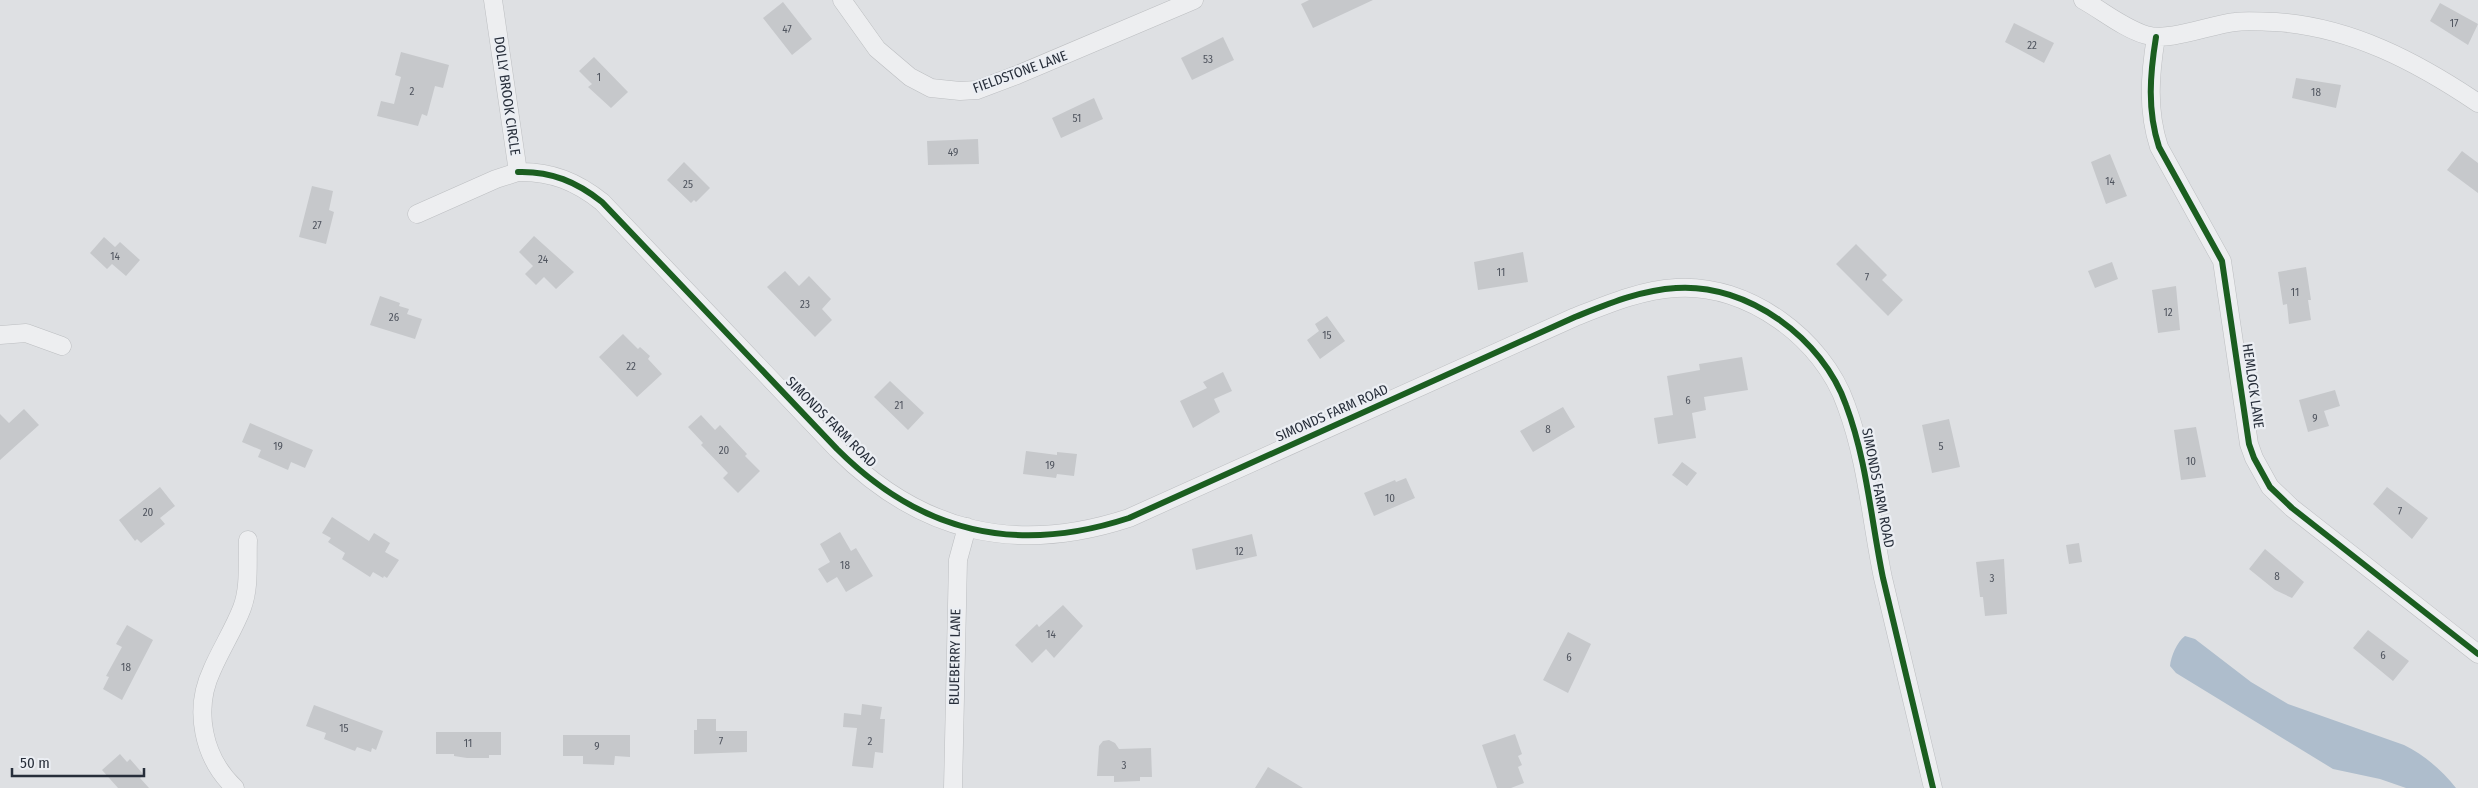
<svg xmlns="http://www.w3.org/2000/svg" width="2478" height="788" font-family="'Fira Sans Condensed',sans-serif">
  <rect width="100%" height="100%" fill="#dee0e3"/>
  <path fill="#aebdcc" d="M2185 636 2195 639 2251 682 2288 704 2404 745C2424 755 2442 770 2456 788H2406L2380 779 2333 769 2176 673 2170 666C2171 656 2177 642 2185 636Z"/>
  <path fill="#c6c8cb" d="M1309 0H1373L1313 28 1301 4Z
    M783 2 812 39 792 55 763 18Z
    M2440 3 2478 24 2468 45 2430 21Z
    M2014 23 2054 43 2044 63 2005 42Z
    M1223 37 1234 60 1192 80 1181 58Z
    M401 52 449 65 443 88 435 86 427 116 422 114 418 126 377 116 381 101 394 104 401 77 395 75Z
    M594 57 628 92 611 108 588 87 592 84 579 71Z
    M2296 78 2341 85 2336 108 2292 98Z
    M1094 98 1103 119 1061 138 1052 118Z
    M978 139 979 164 928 165 927 141Z
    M2462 151 2478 163V193L2447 170Z
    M2110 154 2127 196 2106 204 2091 162Z
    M684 162 710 188 696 202 694 200 691 203 667 180Z
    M312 186 333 191 329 210 334 212 326 244 299 237Z
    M534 236 574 272 556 289 544 277 536 285 525 274 533 266 519 252Z
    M104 237 115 247 120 242 140 260 126 276 112 264 107 269 90 253Z
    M1856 244 1887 275 1882 280 1903 300 1888 316 1836 264Z
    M1523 252 1528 282 1478 290 1474 262Z
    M2112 262 2118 279 2095 288 2088 271Z
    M2306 267 2311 300H2308L2311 320 2289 324 2287 304 2283 305 2278 272Z
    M785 271 799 286 809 276 831 299 822 309 832 320 815 337 767 287Z
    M2176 286 2180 330 2158 333 2152 290Z
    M380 296 400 303 399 306 409 309 407 314 422 319 415 339 370 325Z
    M1327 316 1345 341 1320 359 1307 340 1319 331 1315 324Z
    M623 334 638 349 640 347 650 356 648 359 662 374 637 397 599 357Z
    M1742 357 1748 390 1704 397 1706 410 1692 413 1696 438 1658 444 1654 418 1673 415 1667 376 1700 370 1699 364Z
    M1223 372 1232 391 1214 399 1220 412 1193 428 1180 401 1207 388 1203 382Z
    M890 381 924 413 908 430 874 397Z
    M2335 390 2340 406 2324 411 2329 426 2308 432 2299 400Z
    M1563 407 1575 427 1533 452 1520 431Z
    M24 409 39 425 0 460V414L9 423Z
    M701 415 715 430 720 425 747 454 745 456 760 471 738 493 723 478 728 473 701 445 703 443 688 427Z
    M1949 419 1960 467 1932 473 1922 425Z
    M250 423 313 450 305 468 291 462 288 470 258 457 261 450 242 442Z
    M2196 427 2206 477 2181 480 2174 430Z
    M1026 451 1057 455V452L1077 454 1074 476 1057 474 1056 478 1023 474Z
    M1682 462 1697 473 1687 486 1672 475Z
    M1406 478 1415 498 1374 516 1364 493 1395 480 1396 482Z
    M160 487 175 506 160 518 165 524 141 543 137 539 135 541 119 520Z
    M2387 487 2428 518 2412 539 2373 504Z
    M332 517 369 541 374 533 390 543 385 552 399 560 387 578 384 576 383 578 373 572 370 577 342 559 345 553 328 542 331 538 322 533Z
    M840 532 851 551 856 548 873 576 846 592 837 577 827 583 818 569 830 562 820 544Z
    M1252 534 1257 556 1196 570 1192 549Z
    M2079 543 2082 562 2069 564 2066 545Z
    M2265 549 2304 582 2292 598 2275 590 2249 569Z
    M2004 559 2007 614 1985 616 1983 597H1980L1976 562Z
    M1063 605 1083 626 1054 658 1046 649 1032 663 1015 645 1037 624 1039 627Z
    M127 625 153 640 122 700 103 689 109 677 106 676 122 647 116 644Z
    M2368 630 2409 661 2393 681 2353 648Z
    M1568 632 1591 644 1568 693 1543 680Z
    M862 704 882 707 880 719H885L883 753 875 752 873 768 852 766 857 728 843 727 844 713 861 715Z
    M314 705 383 731 376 750 372 748 371 752 357 747 355 751 324 739 326 733 306 726Z
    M697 719H716V731H747V752L694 754V730H697Z
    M436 732H501V755H489V758H467L454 756V754H436Z
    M1515 734 1522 754 1518 756 1522 765 1518 767 1524 783 1511 788H1497L1482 745Z
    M563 735H630V757L615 756 614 765 583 764V756H563Z
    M1109 740 1115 743 1119 749 1151 748 1152 777H1140V781L1114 782V776H1097L1099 746 1103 741Z
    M120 754 127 762 130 759 144 775 140 778 149 788H118L102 770Z
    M1268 767 1303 788H1255Z"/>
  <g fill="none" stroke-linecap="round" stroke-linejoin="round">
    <defs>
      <path id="street" d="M842 0 877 49 910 77 931 88 960 91 977 90 1017 75 1194 0
        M2083 0C2103 11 2123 28 2146 35 2170 42 2209 25 2235 22 2248 20 2263 22 2276 22 2351 27 2417 62 2478 103
        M2156 37C2150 74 2147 110 2159 147L2222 261 2249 444 2254 458 2270 487 2292 508 2478 654
        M518 172C551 171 577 182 602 202L837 449C921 533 1016 555 1129 518L1575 317C1608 304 1641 290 1676 288 1748 283 1823 339 1846 405 1867 461 1871 520 1883 578 1899 648 1917 718 1933 788
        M417 214 496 179 518 172 493 0
        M0 335 26 333 62 346
        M235 788C203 758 193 710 212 670 221 649 234 629 242 608 250 587 247 562 248 540
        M953 788 958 560 967 527"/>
    </defs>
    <use href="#street" stroke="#bcbec1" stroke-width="19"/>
    <use href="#street" stroke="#edeef0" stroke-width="18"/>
    <defs>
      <path id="cycleway" d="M2156 37C2150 74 2147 110 2159 147L2222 261 2249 444 2254 458 2270 487 2292 508 2478 654
        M518 172C551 171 577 182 602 202L837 449C921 533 1016 555 1129 518L1575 317C1608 304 1641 290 1676 288 1748 283 1823 339 1846 405 1867 461 1871 520 1883 578 1899 648 1917 718 1933 788"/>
    </defs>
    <use href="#cycleway" stroke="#ebeef3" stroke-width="9"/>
    <use href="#cycleway" stroke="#1b5e20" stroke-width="6"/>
  </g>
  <g text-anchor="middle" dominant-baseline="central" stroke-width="4.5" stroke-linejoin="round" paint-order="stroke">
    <g font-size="11" fill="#50555f">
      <text x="2454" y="23">17</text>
      <text x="787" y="29">47</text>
      <text x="2032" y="45">22</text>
      <text x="1208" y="59">53</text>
      <text x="599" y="77">1</text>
      <text x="412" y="91">2</text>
      <text x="2316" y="92">18</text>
      <text x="1077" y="118">51</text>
      <text x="953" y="152">49</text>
      <text x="2110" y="181">14</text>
      <text x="688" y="184">25</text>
      <text x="317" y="225">27</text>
      <text x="115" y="256">14</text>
      <text x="543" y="259">24</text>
      <text x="1501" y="272">11</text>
      <text x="1867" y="277">7</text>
      <text x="2295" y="292">11</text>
      <text x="805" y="304">23</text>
      <text x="2168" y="312">12</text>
      <text x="394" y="317">26</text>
      <text x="1327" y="335">15</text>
      <text x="631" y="366">22</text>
      <text x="1688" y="400">6</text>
      <text x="899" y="405">21</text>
      <text x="2315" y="418">9</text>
      <text x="1548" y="429">8</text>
      <text x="278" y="446">19</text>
      <text x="1941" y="446">5</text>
      <text x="724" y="450">20</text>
      <text x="2191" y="461">10</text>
      <text x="1050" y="465">19</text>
      <text x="1390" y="498">10</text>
      <text x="2400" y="511">7</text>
      <text x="148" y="512">20</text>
      <text x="1239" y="551">12</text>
      <text x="845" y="565">18</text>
      <text x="2277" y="576">8</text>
      <text x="1992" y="578">3</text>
      <text x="1051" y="634">14</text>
      <text x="2383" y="655">6</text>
      <text x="1569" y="657">6</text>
      <text x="126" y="667">18</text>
      <text x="344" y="728">15</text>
      <text x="721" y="741">7</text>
      <text x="870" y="741">2</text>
      <text x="468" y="743">11</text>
      <text x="597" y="746">9</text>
      <text x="1124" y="765">3</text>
    </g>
    <g font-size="14" fill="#272e3a" stroke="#ebeef3">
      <text transform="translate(1020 72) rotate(-20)">FIELDSTONE LANE</text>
      <text transform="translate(507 96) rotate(82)">DOLLY BROOK CIRCLE</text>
      <text transform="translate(2253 386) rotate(82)">HEMLOCK LANE</text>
      <text transform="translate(1332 413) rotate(-24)">SIMONDS FARM ROAD</text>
      <text transform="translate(831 422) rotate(45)">SIMONDS FARM ROAD</text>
      <text transform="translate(1878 488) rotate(79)">SIMONDS FARM ROAD</text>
      <text transform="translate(955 657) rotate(-89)">BLUEBERRY LANE</text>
    </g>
  </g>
  <path d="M12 768v8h132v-8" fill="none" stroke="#272e3a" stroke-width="2.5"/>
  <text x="20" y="768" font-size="15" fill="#272e3a" stroke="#ebeef3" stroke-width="4" paint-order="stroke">50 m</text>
</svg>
